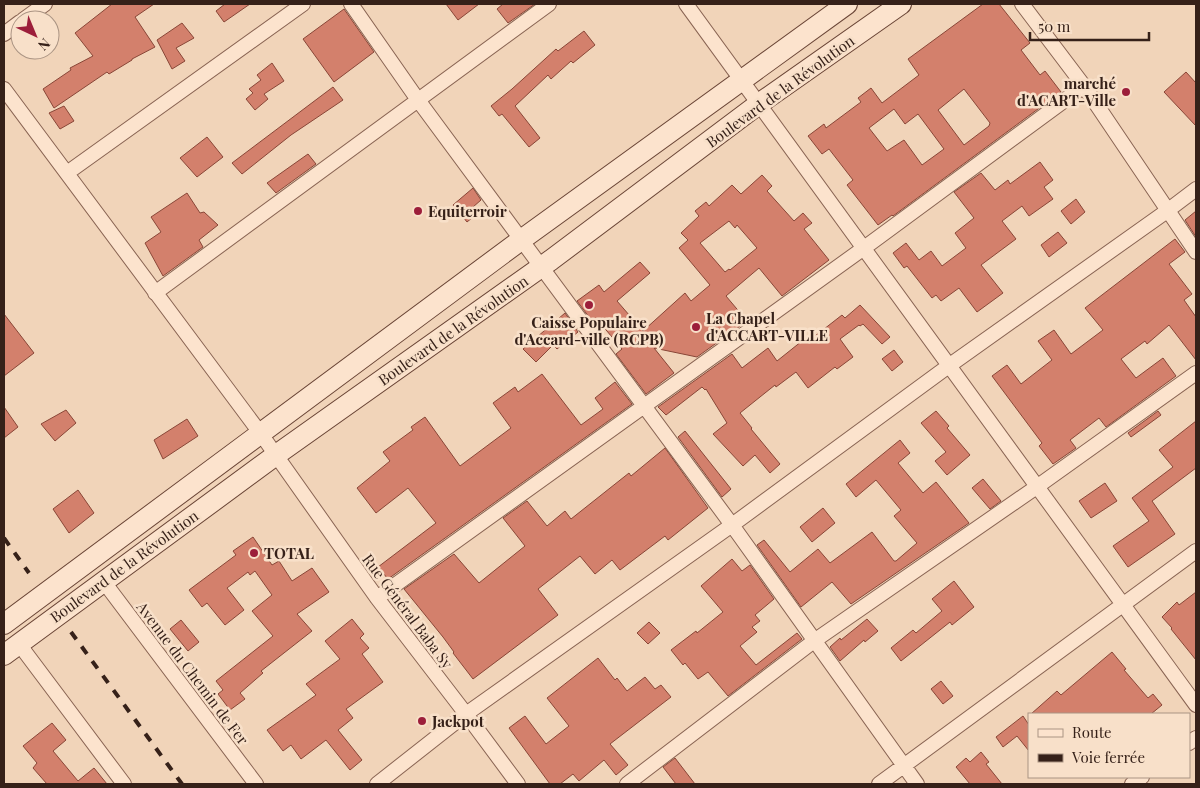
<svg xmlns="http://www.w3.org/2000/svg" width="1200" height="788" font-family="'Playfair Display',serif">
  <rect width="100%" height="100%" fill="#f1d4b9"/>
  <path fill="#d3806c" stroke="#894637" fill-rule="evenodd" d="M112 4H154L135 17 155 47 132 59V60L109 74 107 72 54 108 43 89 71 70 70 68 93 56 75 33Z
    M225 4H250L224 22 216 11Z
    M446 4H479L458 20Z
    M503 4H535L508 23 497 9Z
    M983 4H999L1030 43 1021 50 1040 75 1045 71 1061 92 893 216 892 215 878 225 847 185 853 180 829 149 822 154 808 136 824 124 826 128 861 102 858 98 871 88 882 103 919 75 908 59ZM964 89 990 123 989 126 964 145 938 110ZM894 109 905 124 918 114 944 149 922 165 904 140 887 151 869 128Z
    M344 9 374 52 334 82 303 39Z
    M182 23 194 38 176 48 185 61 172 69 157 40Z
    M584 31 595 45 573 63 571 61 551 79 548 75 515 106 540 138 529 147 502 114 499 116 491 106 512 89 556 49 558 51Z
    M272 63 284 81 264 94 268 99 255 110 246 99 253 93 249 89 261 80 257 75Z
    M1186 72 1196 83V126L1164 92Z
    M333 87 343 100 291 135 242 174 232 163Z
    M64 106 74 121 60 129 49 113Z
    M207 137 223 157 197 177 180 158Z
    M308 154 316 164 276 193 267 183Z
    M1040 162 1053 180 1044 187 1053 199 1029 216 1022 206 1002 221 1016 239 981 265 1003 293 977 312 959 288 941 301 936 295 932 298 907 266 904 268 893 253 906 243 919 260 931 251 942 266 966 248 955 233 974 218 954 192 981 173 995 190 1008 180 1010 184Z
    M762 175 772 186 767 191 794 221 803 213 812 223 804 229 829 260 782 296 759 268 726 296 747 321 697 357 654 348 674 373 646 394 616 354 622 349 596 318 592 321 577 301 599 285 604 292 640 262 650 273 617 301 643 331 685 293 691 301 710 285 679 248 688 240 681 233 699 216 695 211 706 202 709 206 732 185 741 194ZM729 221 735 228 737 225 757 248 730 270 729 269 725 272 700 243Z
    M473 188 481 200 473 207 478 213 467 222 453 205Z
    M187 193 200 213 204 212 218 225 199 240 203 247 163 276 145 243 161 232 151 217Z
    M1076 199 1085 212 1071 224 1061 211Z
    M1196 211V237L1185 220Z
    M1058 232 1067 243 1049 257 1041 245Z
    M1175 239 1185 252 1169 264 1192 294 1184 300 1196 317V360L1169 325 1147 344 1145 341 1121 359 1136 378 1163 358 1176 376 1106 427 1099 418 1070 440 1076 448 1053 464 1039 446 1042 443 992 376 1007 365 1021 384 1052 360 1038 341 1054 330 1071 354 1103 330 1085 308Z
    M860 305 890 337 882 344 863 324 860 326 859 325 840 339 853 357 837 369 835 367 808 388 796 372 776 387 775 385 740 413 752 428 751 429 780 464 770 473 755 455 743 466 713 434 727 423 706 389 705 390 702 387 666 415 658 407 732 354 742 368 768 348 777 361 807 337 810 340 842 315 845 318Z
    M565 313 578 332 557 349 553 345 536 362 523 349Z
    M4 314 34 353 4 376Z
    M894 350 903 362 892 371 882 359Z
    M542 374 581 425 603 409 595 398 615 382 632 404 388 579 378 567 436 523 408 488 376 513 357 488 390 461 383 452 413 430 411 427 425 417 460 466 511 428 493 403 515 387 518 392Z
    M4 407 18 427 4 438Z
    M66 410 76 423 55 441 41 424Z
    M936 411 949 426 947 428 970 455 947 475 935 461 946 452 921 423Z
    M1158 411 1161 415 1131 437 1128 433Z
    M187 419 198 436 163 459 154 440Z
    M1196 421V468L1152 501 1175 534 1128 567 1113 546 1149 521 1132 498 1173 467 1159 450Z
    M685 431 731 489 722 497 678 437Z
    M900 440 910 453 898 463 923 493 936 482 969 523 851 604 832 582 801 607 757 545 764 540 790 572 818 549 830 563 872 532 894 561H896L917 543 894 516 901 510 876 480 856 497 846 484Z
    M665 448 708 508 668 540 665 536 620 570 612 560 595 574 580 556 538 589 558 615 473 679 453 653 454 652 443 637 404 589 454 554 479 583 525 546 503 518 527 501 547 526 565 511 571 519 629 473 631 476Z
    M983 479 1001 501 990 509 972 488Z
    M1105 483 1117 501 1091 518 1079 501Z
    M78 490 94 513 69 533 53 509Z
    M823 508 835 523 812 542 800 527Z
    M253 537 272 565 279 561 292 581 312 568 329 592 297 614 312 631 261 671 263 673 240 693 245 699 230 710 218 694 223 690 216 681 273 636 252 611 272 595 255 571 250 575 248 572 227 588 244 610 225 625 207 603 202 607 189 590 236 555 233 551Z
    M732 559 742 571 750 565 774 599 755 615 760 621 752 627 757 632 740 646 756 665 797 633 802 639 728 696 708 672 698 679 685 663 683 665 671 650 696 631 697 633 723 612 701 586Z
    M954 581 974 607 952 625 950 622 901 661 891 648 913 630 916 633 942 611 932 599Z
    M1196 592V660L1171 629 1172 628 1162 617 1177 602 1179 605Z
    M352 619 364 634 360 638 369 648 362 654 383 682 346 709 353 718 338 730 362 760 350 770 326 740 301 759 291 745 283 751 267 730 316 695 306 684 340 659 325 641Z
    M867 619 878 631 865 642 864 640 840 661 830 647 840 638 841 640Z
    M181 620 199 642 188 651 170 629Z
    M649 622 660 633 648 644 637 633Z
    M1112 652 1126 669 1124 670 1148 698 1153 694 1162 705 1151 714H1031L1057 691 1061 695Z
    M598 658 615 680 617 678 627 691 645 677 655 689 661 685 671 697 610 744 628 765 616 775 604 760 579 781 573 774 560 784H550L509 728 525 716 546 744 569 726 547 698Z
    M941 681 953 696 943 704 931 689Z
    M1023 716 1029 725V751L1017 736 1003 747 996 737Z
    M52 723 66 740 53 751 78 781 94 768 107 784H47L33 768 37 763 23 746Z
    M981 752 989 762 986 764 1002 784H970L956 767 966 758 970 762Z
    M675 758 695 784H676L663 767Z"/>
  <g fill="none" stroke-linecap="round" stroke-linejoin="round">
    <defs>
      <path id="street" d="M351 4 418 100 732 525 917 784
        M686 4 1196 705
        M1022 4 1084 86 1196 252
        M23 20 45 4
        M4 34 20 22
        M4 89 261 434 377 598 466 714 518 784
        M67 173 303 4
        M155 293 549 4
        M104 582 256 784
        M377 598 864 248 1084 86
        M19 644 124 784
        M1189 743 1196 738
        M377 784 466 714 732 525 950 365 1167 211 1196 189
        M627 784 814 641 1038 486 1196 373
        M879 784 1196 551
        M1132 784 1142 777"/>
      <path id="secondary" d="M4 624 521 240 847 4
        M4 655 276 455 551 260 760 103 901 4"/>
    </defs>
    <use href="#street" stroke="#896453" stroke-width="16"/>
    <use href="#secondary" stroke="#6a4536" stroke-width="22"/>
    <use href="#street" stroke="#fce3cd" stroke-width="14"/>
    <use href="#secondary" stroke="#fce3cd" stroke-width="20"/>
    <path stroke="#362119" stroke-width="4" stroke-dasharray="9 9" stroke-linecap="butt" d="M4 538 29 573
      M71 632 182 784"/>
  </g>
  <g fill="#9c1e3a" stroke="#f8e0c9" stroke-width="2">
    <circle cx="1126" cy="92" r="5"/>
    <circle cx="418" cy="211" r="5"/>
    <circle cx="589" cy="305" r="5"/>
    <circle cx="696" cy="327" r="5"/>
    <circle cx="254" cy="553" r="5"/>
    <circle cx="422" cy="721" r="5"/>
  </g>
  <g text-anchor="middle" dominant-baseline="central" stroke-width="5" stroke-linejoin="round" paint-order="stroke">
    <g font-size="15" font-weight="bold" fill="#362119" stroke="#f8e0c9" text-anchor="start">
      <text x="1116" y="83" text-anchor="end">marché<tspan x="1116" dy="17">d'ACART-Ville</tspan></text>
      <text x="428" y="211">Equiterroir</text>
      <text x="706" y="318">La Chapel<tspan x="706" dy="17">d'ACCART-VILLE</tspan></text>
      <text x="589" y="322" text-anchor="middle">Caisse Populaire<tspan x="589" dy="17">d'Accard-ville (RCPB)</tspan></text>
      <text x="264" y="553">TOTAL</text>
      <text x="432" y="721">Jackpot</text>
    </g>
    <g font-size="15" fill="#362119" stroke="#f8e0c9">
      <text transform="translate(780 91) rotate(-36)">Boulevard de la Révolution</text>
      <text transform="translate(453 330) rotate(-35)">Boulevard de la Révolution</text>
      <text transform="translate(124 566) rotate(-36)">Boulevard de la Révolution</text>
      <text transform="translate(408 611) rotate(53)">Rue Général Baba Sy</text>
      <text transform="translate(193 673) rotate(53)">Avenue du Chemin de Fer</text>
    </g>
  </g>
  <rect width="1200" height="788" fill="none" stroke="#362119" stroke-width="10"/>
  <rect x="1028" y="713" width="162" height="65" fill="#f8e0c9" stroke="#aa9483"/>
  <rect x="1038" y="729" width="25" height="8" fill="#fce3cd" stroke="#aa9483"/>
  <text x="1072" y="738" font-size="15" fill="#362119">Route</text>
  <rect x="1038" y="754" width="25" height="8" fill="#362119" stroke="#aa9483"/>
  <text x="1072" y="763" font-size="15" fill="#362119">Voie ferrée</text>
  <g transform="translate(35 35) rotate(136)"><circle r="24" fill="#f8e0c9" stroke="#aa9483"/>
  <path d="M0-4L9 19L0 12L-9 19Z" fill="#9c1e3a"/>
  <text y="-8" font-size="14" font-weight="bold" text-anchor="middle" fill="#362119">N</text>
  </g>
  <path d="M1030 32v8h119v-8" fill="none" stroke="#362119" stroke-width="2.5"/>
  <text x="1038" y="32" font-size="15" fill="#362119" stroke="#f8e0c9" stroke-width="4" paint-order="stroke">50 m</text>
</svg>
